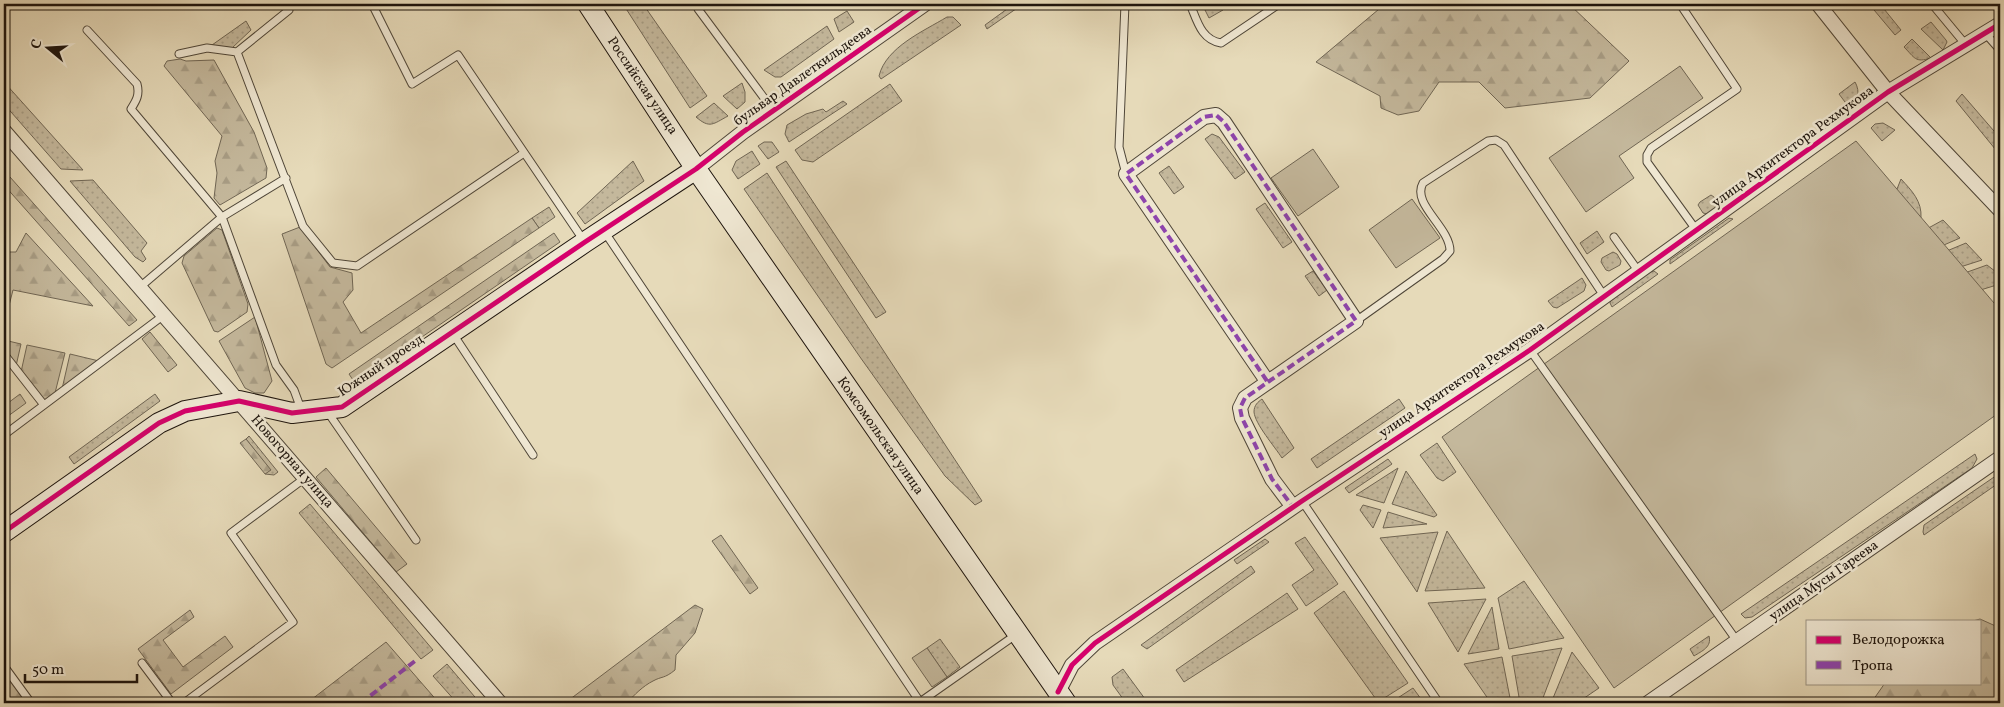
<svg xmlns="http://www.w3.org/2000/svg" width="2004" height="707" font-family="Vollkorn,serif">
  <defs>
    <pattern id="grass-dots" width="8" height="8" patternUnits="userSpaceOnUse" patternTransform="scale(1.25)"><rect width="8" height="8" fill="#c4b89c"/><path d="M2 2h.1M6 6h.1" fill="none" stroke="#a89d85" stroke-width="1.8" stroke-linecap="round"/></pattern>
    <pattern id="forest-firs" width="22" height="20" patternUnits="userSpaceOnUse" patternTransform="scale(1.25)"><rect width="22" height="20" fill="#c4b89c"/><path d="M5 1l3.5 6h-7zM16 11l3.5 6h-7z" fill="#a89d85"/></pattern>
  </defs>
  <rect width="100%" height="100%" fill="#e6dab9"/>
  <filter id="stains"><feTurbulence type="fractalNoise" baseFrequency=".004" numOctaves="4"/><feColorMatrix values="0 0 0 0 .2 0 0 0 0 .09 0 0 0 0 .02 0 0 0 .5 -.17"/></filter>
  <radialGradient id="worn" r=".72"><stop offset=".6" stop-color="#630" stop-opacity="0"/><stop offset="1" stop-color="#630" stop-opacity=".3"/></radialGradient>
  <path fill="url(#grass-dots)" stroke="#706654" d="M623 4H643L707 96 690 108Z
    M1014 4H1023L987 29 985 25Z
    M1202 4H1219L1223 10 1209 18Z
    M1869 4H1880L1901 30 1895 35Z
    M847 11 854 22 839 32 834 19Z
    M947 17H953L961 25 881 79 879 76C886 47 924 31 947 17Z
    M246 21 251 30 232 48 212 45Z
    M1931 22 1946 40 1947 42 1943 50 1921 29Z
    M827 26 834 39 781 77H775L764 70Z
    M1912 39 1931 58C1915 63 1915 58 1904 47Z
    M4 82 83 170 61 169 4 104Z
    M1855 82C1861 93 1857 99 1848 106L1839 94Z
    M742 83 745 92V102L737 109 723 96Z
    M890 84 902 101 813 162 802 160 795 150Z
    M1962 94 2000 138V155L1956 101Z
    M843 101 847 104 789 142 785 134 787 125 806 114 823 109 826 112Z
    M714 103 728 116C713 124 710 129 696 117Z
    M1883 123 1895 130 1882 141 1871 128 1875 124Z
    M1212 134 1219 137 1245 172 1235 179 1205 139Z
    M764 142H772L779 152 768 159 758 146Z
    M752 151 760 164 738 179 732 170 736 161Z
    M633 161 644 181 585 224 577 213Z
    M786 161 886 312 876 318 776 167Z
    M1169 166 1184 187 1174 194 1159 173Z
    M767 173 982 501 975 505 945 476 860 357 744 189Z
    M1901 179C1912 191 1922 201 1921 218L1895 194Z
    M93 180 147 243 141 251 146 259 143 262 135 257 70 181Z
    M1711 195 1714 197 1718 204 1717 208 1707 214 1703 213 1698 205 1700 202Z
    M1265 203 1292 242 1283 248 1256 209Z
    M549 207 555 217 539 228 532 218Z
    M1729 218 1733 219 1670 264V260Z
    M1943 220 1960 238 1937 248 1923 231Z
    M1597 231 1604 242 1587 254 1580 243Z
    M1966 243 1982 260 1954 269 1942 253Z
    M1613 252 1617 254 1621 261 1620 265 1609 271 1606 270 1601 262 1602 258Z
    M1987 265 2000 275V284L1974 292 1959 275Z
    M1313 271 1327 290 1319 296 1305 276Z
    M1654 271 1658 274 1612 307 1610 303 1611 298 1650 272Z
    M1582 278 1586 285 1584 291 1557 308 1553 307 1548 301Z
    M155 394 160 401 74 464 69 457Z
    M1262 399 1294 448 1282 458C1275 447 1255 424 1254 412 1254 405 1258 402 1262 399Z
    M1399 399 1405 408 1317 468 1311 459Z
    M249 436 278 472 274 475 265 474 270 470 246 439Z
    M1437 443 1456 472 1443 481 1437 478 1420 455Z
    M1975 454 1977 459 1972 468 1752 617 1745 618 1741 614Z
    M1388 459 1392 464 1349 493 1345 488Z
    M1398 468 1384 503 1356 495Z
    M1406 471 1437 515 1434 517 1392 504Z
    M2000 473V482L1924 535 1923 532 1924 525Z
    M310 504 433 650 421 659 299 513Z
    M1363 505 1381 510 1373 528 1360 510Z
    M1388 512 1427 524 1383 528Z
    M1447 531 1485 588 1425 591Z
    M1438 532 1417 592 1380 538Z
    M1305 537 1338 584 1306 606 1292 585 1314 570 1295 543Z
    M1265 539 1269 542 1237 564 1234 560Z
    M1251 566 1255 572 1147 649 1141 645Z
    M1524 581 1564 638 1509 649 1498 598Z
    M1344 591 1408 683 1378 702 1314 613Z
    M1287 593 1298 609 1184 682 1176 670Z
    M1486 599 1458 652 1428 603Z
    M1492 607 1499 649 1468 654Z
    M1709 636C1712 647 1702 651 1694 656L1690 649Z
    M940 639 960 667 947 677 927 648Z
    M1562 648 1541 703H1520L1512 656Z
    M1572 652 1599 688 1577 703H1551Z
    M1502 657 1511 703H1491L1464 664Z
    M447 664 480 703H457L433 676Z
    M1123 669 1148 703H1126L1113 685 1112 677Z
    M1413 688 1424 703H1390Z"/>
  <path fill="url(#forest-firs)" stroke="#706654" d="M1385 4H1569L1629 61 1590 98 1505 108 1479 82H1439L1419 111 1398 115 1381 108 1380 96 1316 62Z
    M180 59 186 61 214 60 254 132 267 168 266 178 220 205 214 198 217 173 215 161 222 136 164 66 167 61Z
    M4 176 10 177 137 320 129 326 4 185Z
    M532 218 539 228 332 368 326 364 282 234 300 227 330 267 352 273 353 290 343 302 361 333Z
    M217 228 222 230 248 304 247 312 218 332 214 331 182 263 184 256Z
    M26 233 93 306 13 290 4 325V252H16Z
    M554 233 560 242 355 383 349 374Z
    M255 317 272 381 264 393H255L245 388 219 341Z
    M150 332 177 365 168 372 142 339Z
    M4 340 21 344 16 366 4 349Z
    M27 345 65 353 55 393 44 402 21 372Z
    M70 354 99 361 62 389Z
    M20 394 26 403 4 419V406Z
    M246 439 271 470 265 474 240 443Z
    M326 468 407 564 396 572 316 477Z
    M721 535 758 588 750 594 712 541Z
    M695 605 703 609 695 633 676 655 675 670C664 679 662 676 653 681 643 686 634 695 627 703H565Z
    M190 610 194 617 163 640 183 667 225 636 233 647 171 694 138 649Z
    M1980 619 2000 628V703H1871L1885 683H1980V621H1973Z
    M386 642 439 703H307Z
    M4 670 28 703H4Z"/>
  <path fill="#c4b89c" stroke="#706654" d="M1680 66 1703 98 1619 156 1634 178 1586 212 1549 158Z
    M1856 141 2000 310V412L1614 688 1442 437Z
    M1313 149 1339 187 1298 216 1271 178Z
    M1412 199 1440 238 1396 268 1369 230Z
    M927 648 947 677 932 687 912 658Z"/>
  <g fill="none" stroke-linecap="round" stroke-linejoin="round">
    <defs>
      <path id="lane" d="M287 4 289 10 237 52 303 226 333 263 357 266 524 153
        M372 4 412 84 458 55 584 241
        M1125 4 1119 147 1126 174
        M1190 4C1197 20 1201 40 1221 43L1279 4
        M1680 4 1737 89 1651 148 1647 155V162L1697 231
        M1932 4 1966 45
        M698 9 773 110
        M87 30 137 84C140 95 136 101 131 109L222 217 276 365 294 390 301 409
        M1985 33 2000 50
        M179 54 207 48 237 52
        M604 231 920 702
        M1614 237 1639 272
        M140 287 222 217 286 178
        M1356 321 1443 259 1450 251C1450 227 1411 204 1423 183L1488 141 1496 140 1504 145 1604 296
        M453 334 533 455
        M1530 350 1737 641
        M4 354 44 405
        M327 411 416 540
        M4 435 164 315
        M1302 501 1439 703
        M142 663 172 703
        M4 666 31 703
        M184 703 293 622 231 533 305 478
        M920 703V702L1017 634"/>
      <path id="street" d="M1818 4 1888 92 2000 210
        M4 131 500 703
        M696 169 743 132 925 4
        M1267 381 1126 174 1204 117 1216 115 1224 122 1356 321 1245 398 1240 408 1242 418 1272 479 1293 507
        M1058 692 1072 665 1095 643 1302 501 1530 350 1888 92 2000 24
        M1648 703 2000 458"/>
      <path id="secondary" d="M588 4 696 169 1066 703
        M4 532 159 423 185 411 239 401 292 413 342 407 585 242 696 169"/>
    </defs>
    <use href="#lane" stroke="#4f4638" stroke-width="9"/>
    <use href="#street" stroke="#4f4638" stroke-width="16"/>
    <use href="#secondary" stroke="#1d140d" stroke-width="22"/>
    <use href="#lane" stroke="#efe7d2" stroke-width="7"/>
    <use href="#street" stroke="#efe7d2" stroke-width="14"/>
    <use href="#secondary" stroke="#efe7d2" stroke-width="20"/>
    <path stroke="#8e44ad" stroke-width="4" stroke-dasharray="8 4" stroke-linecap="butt" d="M1267 381 1126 174 1204 117 1216 115 1224 122 1356 321 1245 398 1240 408 1242 418 1272 479 1293 507
      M361 703 415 661"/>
    <defs>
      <path id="cycleway" d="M4 532 159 423 185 411 239 401 292 413 342 407 585 242 696 169 743 132 925 4
        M1058 692 1072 665 1095 643 1302 501 1530 350 1888 92 2000 24"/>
    </defs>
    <use href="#cycleway" stroke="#efe7d2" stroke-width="8"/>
    <use href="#cycleway" stroke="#d6006c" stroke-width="5"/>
  </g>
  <g text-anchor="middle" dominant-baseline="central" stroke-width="5" stroke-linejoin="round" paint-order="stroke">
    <g font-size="14" fill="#1d140d" stroke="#efe7d2">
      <text transform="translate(803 76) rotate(-35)">бульвар Давлеткильдеева</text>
      <text transform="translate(642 86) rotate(56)">Российская улица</text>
      <text transform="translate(1793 147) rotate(-36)">улица Архитектора Рехмукова</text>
      <text transform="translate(381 366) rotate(-34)">Южный проезд</text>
      <text transform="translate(1462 380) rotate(-34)">улица Архитектора Рехмукова</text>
      <text transform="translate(880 436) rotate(55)">Комсомольская улица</text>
      <text transform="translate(292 462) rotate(49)">Новогорная улица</text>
      <text transform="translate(1824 581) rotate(-35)">улица Мусы Гареева</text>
    </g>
  </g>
  <rect width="2004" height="707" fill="none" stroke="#e6dab9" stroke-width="20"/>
  <rect x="5" y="5" width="1994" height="697" fill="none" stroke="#1d140d" stroke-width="2.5"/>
  <rect x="10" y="10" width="1984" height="687" fill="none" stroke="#1d140d"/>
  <rect x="1806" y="620" width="175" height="65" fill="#efe7d2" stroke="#9b9383"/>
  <rect x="1816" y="636" width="25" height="8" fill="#d6006c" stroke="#9b9383"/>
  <text x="1852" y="644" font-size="15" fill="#1d140d">Велодорожка</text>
  <rect x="1816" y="661" width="25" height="8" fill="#8e44ad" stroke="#9b9383"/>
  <text x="1852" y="670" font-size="15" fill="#1d140d">Тропа</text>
  <g transform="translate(48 48) rotate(288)" stroke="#efe7d2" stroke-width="4" paint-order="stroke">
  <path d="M0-4L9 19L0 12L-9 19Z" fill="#1d140d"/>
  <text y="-8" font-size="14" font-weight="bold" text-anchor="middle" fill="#1d140d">С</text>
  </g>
  <path d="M25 674v8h112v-8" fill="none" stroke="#1d140d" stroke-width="2.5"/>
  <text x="32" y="674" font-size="15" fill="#1d140d" stroke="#efe7d2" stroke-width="4" paint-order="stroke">50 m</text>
  <rect width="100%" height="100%" filter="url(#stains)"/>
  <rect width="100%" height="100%" fill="url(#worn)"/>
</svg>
